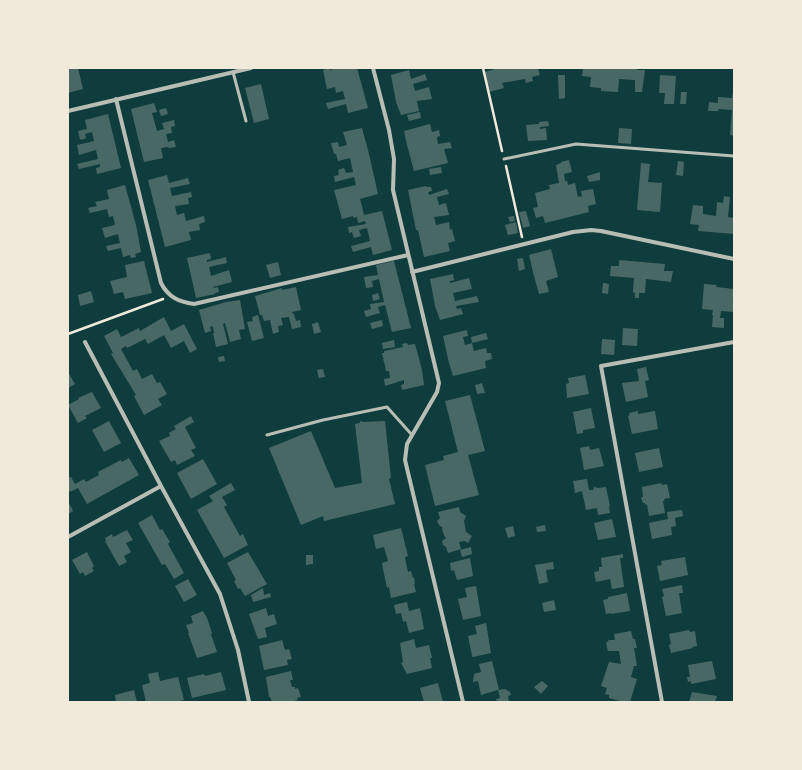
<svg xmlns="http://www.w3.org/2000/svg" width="802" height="770" font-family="'Noto Sans',sans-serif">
  <rect width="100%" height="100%" fill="#0f3d3e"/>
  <path fill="#486865" d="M68 68H78L83 89 68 93Z
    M330 68V70L333 69V68H357L368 108 348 113 346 104 328 109 326 103 345 99 343 91 336 93 335 87 327 89 323 70Z
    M499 68H541V69H538L540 75 532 77 533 81 526 83 525 79 502 83 504 88 489 92 484 72Z
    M583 68H637V70H645L642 92H635V80L619 79 618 92 601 91V88L590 87 591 77 582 76Z
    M409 70 411 79 425 74 427 80 413 84 415 91 429 87 432 99 417 101 419 111 401 115 396 102 391 75Z
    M558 75H565V98L559 99Z
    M660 75 676 76 674 104H664L665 93H659Z
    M261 84 269 119 254 123 245 88Z
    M681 92H687L686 104H680Z
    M733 92H734V136L730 135 732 110 719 109 718 111H708L709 102 718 103V97L732 98Z
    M154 103 157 112 152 113 157 131 164 129 162 123 174 120 175 126 171 127 172 133 166 134 168 142 174 140 176 147 169 148 168 147 161 148 163 158 144 162 131 109Z
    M166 108 168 114 161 116 159 110Z
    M420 112 421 118 409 121 407 115Z
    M108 114 121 168 97 174 96 168 100 167V164L79 169 77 164 98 159 96 150 79 155 77 145 94 141 92 132 85 134 86 138 82 140 80 139 78 131 87 129 85 120Z
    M548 121 549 126 540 127V129L546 128 547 140 528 141 526 125 539 124V122Z
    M430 124 432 132 439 130 440 136 437 137 438 144 450 142 452 148 444 149 448 163 414 171 407 145 404 131Z
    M362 128 369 154 378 194 360 199 364 215 382 211 392 250 373 255 371 247 353 252 351 246 370 241 367 228 359 230 361 236 354 238 352 232 349 233 348 227 366 224 365 221 358 223 357 217 353 218V216L342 219 334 190 356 185 354 177 335 182 334 176 339 175 338 170 344 168 346 173 353 172 350 158 338 161 336 154H334L331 143 338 142 339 147 347 145 343 132Z
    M619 128 632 129 631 144 618 143Z
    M569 160 572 172 564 174 565 181H567L568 185 575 183 578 197 582 196 581 191 593 189 596 204 588 206 589 212 545 223 543 216 536 218 533 208 538 207 535 193 550 189 549 185 559 183 556 165 561 163V162Z
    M678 161 684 162 683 176 676 175Z
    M641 163 650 164 648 182 662 183 660 212 637 210Z
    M441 167 442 173 430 175 429 169Z
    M600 172V180L589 182 587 176Z
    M167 175 169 183 188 178 190 184 170 188 172 196 191 192 192 197 188 198 189 204 175 206 177 215 184 213 186 221 204 216 205 222 199 224 200 230 189 232 191 240 165 247 148 180Z
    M125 185 136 225 141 252 135 254 136 257 131 258 130 255 123 257 121 248 108 251 106 246 120 243 118 234 105 238 102 228 115 225 113 216 109 217 107 209 90 213 88 208 97 206 95 202 109 199 107 190Z
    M426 186 427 187H431L432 191 428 192 429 195 447 189 449 194 437 197 439 205 446 203 449 215 434 217 436 225 449 222 450 230 452 229 455 241 448 243 450 251 424 257 418 230H416L408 190Z
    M724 196 730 197 728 217 734 218V234L698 231 699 225 690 224 693 205 703 206V214L716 216 717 202 723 203Z
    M526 211 530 226 523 228 519 212Z
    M514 216 515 221 510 222 508 217Z
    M516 222 518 233 508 235 505 225Z
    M551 249 558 277 546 281 549 292 539 294 533 272 529 255Z
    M210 253 211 259 207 260V262L226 257 227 263 209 267 211 276 229 270 232 282 213 287 214 288 218 287 219 292 215 293V294L196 298 187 258Z
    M523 258 525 269 519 271 517 259Z
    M619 260 665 264 664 271H673L671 282 646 279 645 293H639V298H635V293L633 292 634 278 610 276 611 266H619Z
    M144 261 152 293 125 299 123 292 114 294 110 281 127 277 125 265Z
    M394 261 411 328 392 332 385 305 378 307 380 313 366 317 364 311 371 309 370 304 384 302 379 279 372 281 373 287 366 288 364 277 378 275 376 265Z
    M278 262 281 275 270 278 266 265Z
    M453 274 454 280 450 281V283L469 278 472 289 453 293 455 301 477 296 479 302 456 306 457 309 461 308 463 314 440 320 435 306 430 279Z
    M603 283 609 284 608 294 602 293Z
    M704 284 717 285 716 287 734 289V312L721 311 720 318H724V328L712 327 713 315H712L713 310 702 309Z
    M296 287 301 310 292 312 293 314H294L296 321 300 320 301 327 292 329 289 317 281 318 283 325 278 326 279 332 273 334 270 320 264 321 262 315H260L255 296 282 288V290Z
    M91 291 94 302 80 306 78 295Z
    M378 293 380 299 373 301 372 295Z
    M240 300 245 329 239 330 241 339 230 342 225 323 223 324 228 344 216 347 213 333H214L213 326 210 327 211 331 205 333 199 310 226 302Z
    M258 315 264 338 252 341 247 322 253 321 252 317Z
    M164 317 171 331 184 324 197 349 190 353 184 341 171 348 164 335 148 344 145 339 127 348 126 346 121 349 133 371 137 369 142 379 152 374 157 383 160 382 167 394 158 399 162 405 144 415 134 396 136 395 111 354 113 353 104 336 117 329 121 337 139 328 140 331Z
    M382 320 383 326 372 329 370 323Z
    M318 322 321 332 314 334 312 324Z
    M623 328 638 329 637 346 622 345Z
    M467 330 468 336 463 337 465 345 472 343 471 337 486 333 488 339 472 343 474 351 486 348 487 353H491L492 359 485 361 486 368 453 376 449 363 443 336Z
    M602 339 615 340 614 355 601 354Z
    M394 340 395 347 383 349 382 343Z
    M407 343 408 345 415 344 422 370 424 385 402 390 401 385 404 384V380L385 386 384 379 390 378 389 371H386L385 365 383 359 385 358H383L382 353H384V351L403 347 402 344Z
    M224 356 225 361 219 362 218 357Z
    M646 367 649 380 645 381 648 397 626 402 622 383 639 381 637 369Z
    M323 369 325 377 319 378 317 370Z
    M68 372 75 384 68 388Z
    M585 375 589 394 567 398 566 384 569 383 568 378Z
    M482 383 485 393 477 394 475 385Z
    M92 392 101 408 85 416 87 418 78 423 68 405 79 399 78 398Z
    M470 395 485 451 468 455 479 495 435 506 425 465 444 460 443 456 458 452 445 401Z
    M591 408 595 428 583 430V433L577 434 573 412Z
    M638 411V414L655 411 658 429 632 434 628 416 630 415 629 413Z
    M191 416 194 422 185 427 196 448 191 450 195 456 177 465 175 460 171 462 159 441 170 436 169 433 176 429 174 426Z
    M109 421 121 443 104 452 92 430Z
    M360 421 363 422 385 421 391 478 389 479 395 504 324 521 323 516 301 525 269 448 311 431 335 488 362 483 355 424 360 423Z
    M589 446 590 450 599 448 604 466 584 470 580 448Z
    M659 448 663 467 639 472 635 453Z
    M129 458 139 475 87 504 78 488 70 492 68 488V478L71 477 75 484 84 479 86 482 99 475 98 472 121 460 122 462Z
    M203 459 217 484 191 499 177 473Z
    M587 479 589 490H593L594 487 598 488 606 487 610 506H609L610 513 598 515 597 508 586 510 582 491 575 493 573 481Z
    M231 483 235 490 222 497 227 505 224 507 240 536 243 534 248 545 224 558 197 510 213 501 209 496Z
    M661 483 662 485 667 484 670 498 664 499 665 501H663L665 513 649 516 647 504 645 505V503H643L641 497H643L642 487Z
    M68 501 73 511 68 514Z
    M459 507 460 512 466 516 464 521 466 532 472 536 468 543 465 541 459 542 461 549 448 553 446 547 443 545 442 541 446 538 444 535 442 529 443 528 439 525 437 521 440 518 438 512Z
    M682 510 683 516 675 518 676 526 671 527 672 535 652 539 649 523 668 519 667 512Z
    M152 515 160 530 162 529 170 542 168 544 184 573 174 579 165 564 162 565 138 523Z
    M612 519 616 537 598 540 594 523Z
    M545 525 546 531 537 532 536 527Z
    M513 526 515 536 508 538 505 528Z
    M401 528 408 556 405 557 406 563 408 572 411 571 413 578 414 577 415 584H414L416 592 391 598 389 587 387 588 383 569 382 563 388 561 384 547 376 549 373 535Z
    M127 530 133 540 126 543 131 552 124 556 127 562 119 566 105 541H106L105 538 112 534 113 537Z
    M471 547 472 554 462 557 460 550Z
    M87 552 94 566 92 568 94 571 85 576 83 572 80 574 72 560Z
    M248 552 267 584 245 596 240 588 238 589 234 581 236 580 227 563Z
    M623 554V558H620L624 587 612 589 610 579 596 582 594 572 599 571V567H602L601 558Z
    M306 555H313V564L306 565Z
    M685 557 688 575 660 581 657 566 662 565 661 561Z
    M470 558 473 576 457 580 454 570 451 571 450 563Z
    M553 562 554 569 546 570 548 582 539 584 535 565Z
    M188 579 197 595 184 602 175 586Z
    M682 585 683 593H679L682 613 666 616 662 597 664 596 662 589Z
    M476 586 481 616 463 620 458 599 467 597 465 588Z
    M263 588 264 595 270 593 271 597 253 602 251 595Z
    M627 593 630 611 611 614V613L606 614 603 600 608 599V597Z
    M554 600 556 610 544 612 542 603Z
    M407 602 409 611 420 608 424 629 409 633 406 621 403 622 401 613 396 614 394 605Z
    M266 608 268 616 274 614 277 624 265 628 267 637 258 639 249 614Z
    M203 611 207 618 212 633 211 634 217 652 197 658 188 633H189L186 625 193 623 191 616Z
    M486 623 491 653 473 657 472 656 468 636 477 634 475 626Z
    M689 630 690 632 695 631 697 646 692 647 693 648 671 653 669 645 671 644 669 634Z
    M631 631 633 639H635L637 648H634L637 666H634L631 677 637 679 630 702H623L609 698V695L605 694 607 688 601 686 609 662 621 664 619 651H608L606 643 609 640H615L614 634Z
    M414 639 416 648 429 645 432 658H430L432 668 407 674 401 663 403 662 400 643Z
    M282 640 285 650 289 649 292 659 287 660 288 665 264 670 259 646Z
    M492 661 499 690 505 689 510 692 511 695 508 696 509 702H497L496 699 500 698 498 690 481 695 478 681 473 682 474 674 481 672 479 664Z
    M712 661 716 679 691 684V681L688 682 687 677H690L688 665Z
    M291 671 293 680H290L292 687H295V689L298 688 301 697 297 698 298 700 290 702H272L270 697H269L266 677Z
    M158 672 160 681 178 677 184 700 176 702H146L142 685 150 683 148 674Z
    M221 672 226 690 192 698 187 678 204 674 205 676Z
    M542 681 548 686 541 694 534 687Z
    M438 683 443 702H424L420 688Z
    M134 690 137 702H116L115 695Z
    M692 692 717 696 715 702H689Z"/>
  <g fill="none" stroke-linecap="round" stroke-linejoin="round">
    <path stroke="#f1e9da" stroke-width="2.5" d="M483 68 502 151
      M506 166 522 237
      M68 334 163 299"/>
    <path stroke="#b8beb3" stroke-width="3" d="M233 72 246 121
      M504 159 576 144 734 156
      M267 435 323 420 387 407 412 435"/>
    <path stroke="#b8beb3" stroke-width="4" d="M373 68 389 130 394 159 393 190 439 383 437 392 407 444 405 460 463 702
      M116 99 161 283C168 297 179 302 194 304L408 255
      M68 111 251 68
      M412 272 573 232 591 230 601 231 734 259
      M85 342 161 486 220 594 238 650 249 702
      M68 537 161 486
      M662 702 601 366 734 342"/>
  </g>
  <rect width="802" height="770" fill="none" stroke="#f1e9da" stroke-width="138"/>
</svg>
